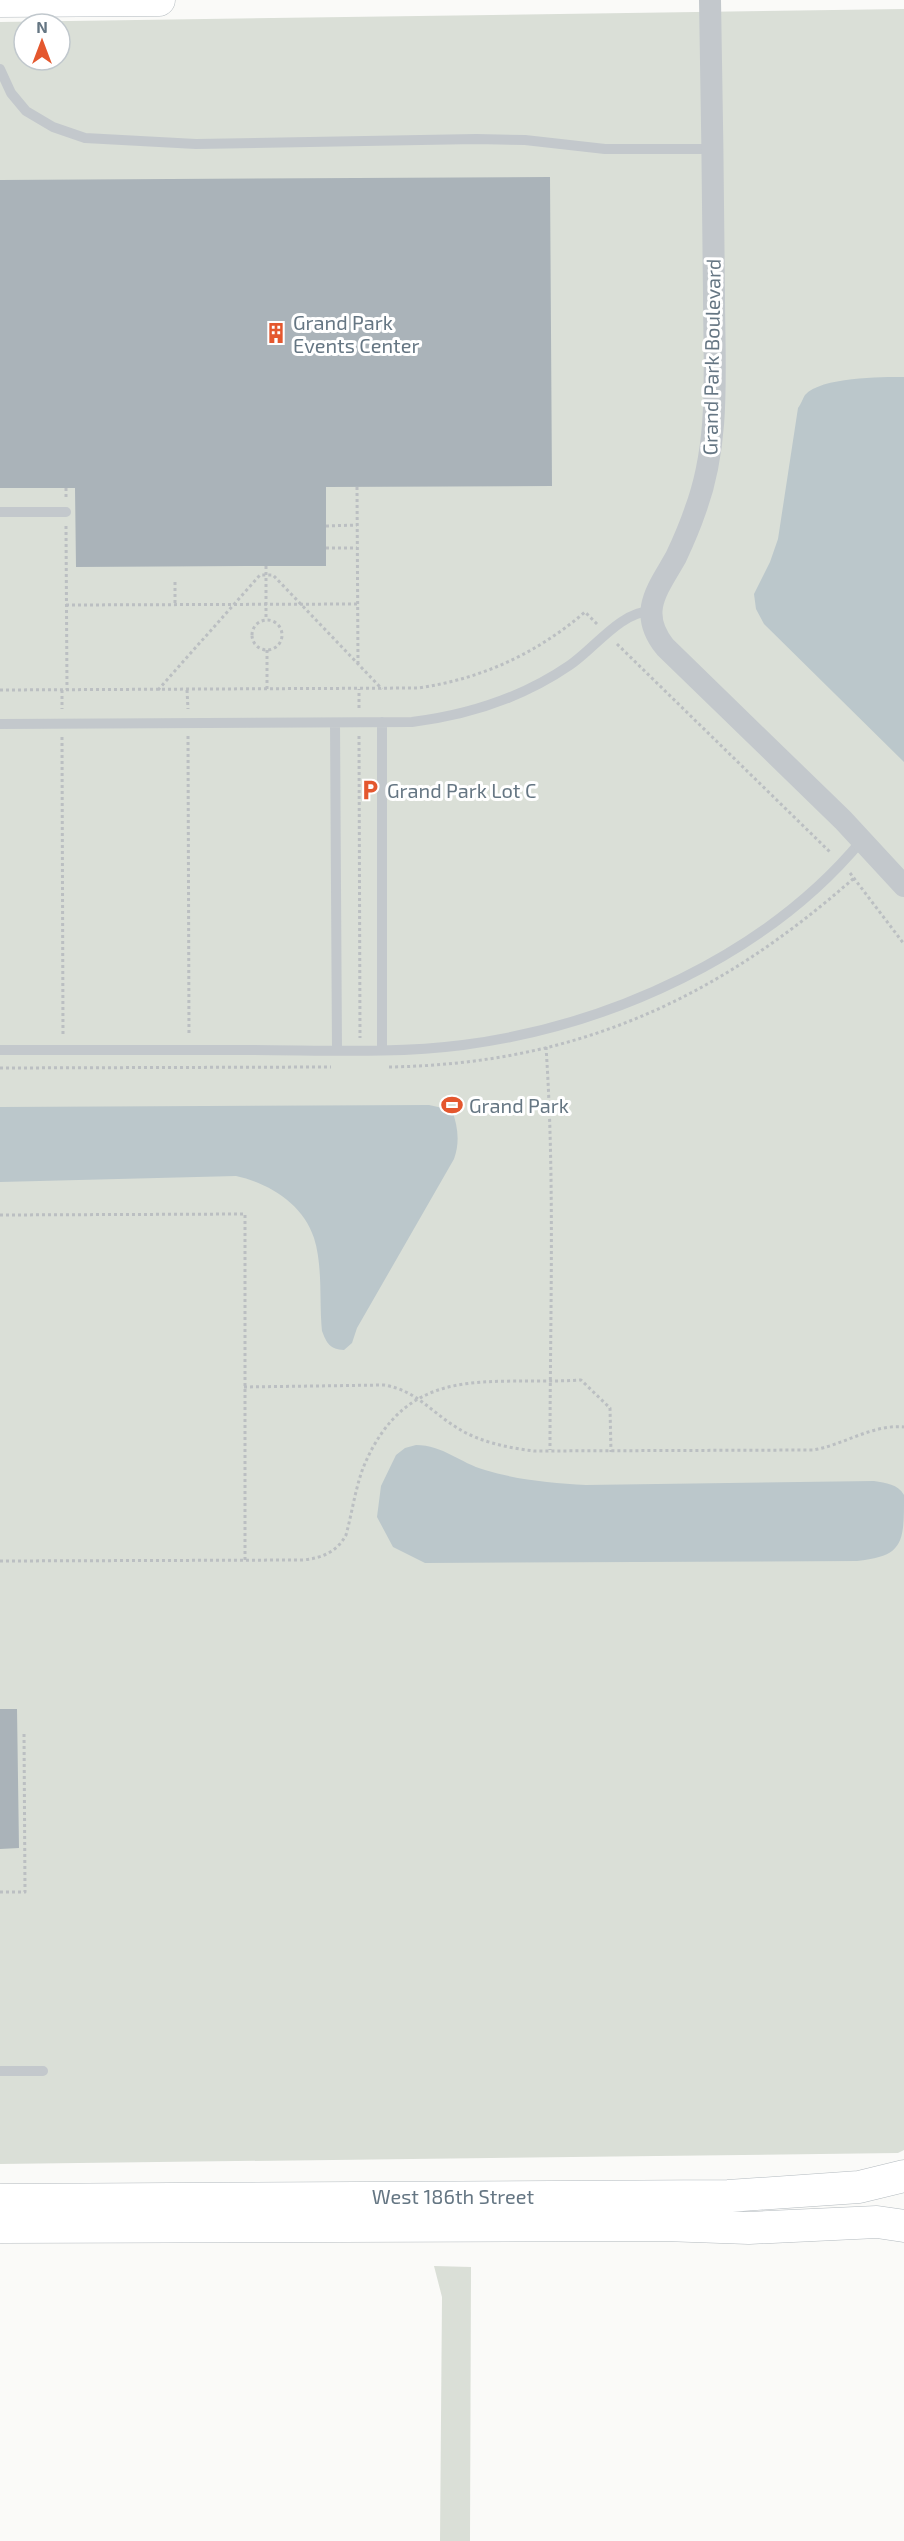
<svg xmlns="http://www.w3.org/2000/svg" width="904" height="2541" font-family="'Exo 2',sans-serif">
  <rect width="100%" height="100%" fill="#fafaf8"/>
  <path fill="#dadfd7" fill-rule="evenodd" d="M904 9V2150L898 2153 0 2164V22ZM24 24H60V60H24Z
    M434 2266 471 2267 470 2541H440L442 2297Z"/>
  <path fill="#bbc7cb" d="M904 377V762L764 624 756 609 754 594 770 562 778 539 798 408C801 404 803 398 805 395 821 377 881 377 904 377Z
    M429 1105 452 1110C458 1127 460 1142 454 1159L357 1328 352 1343 344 1350C330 1349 327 1344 322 1331 319 1302 323 1266 314 1238 303 1204 269 1183 236 1176L0 1182V1107Z
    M416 1445C443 1445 460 1463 485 1470 518 1480 552 1483 586 1485L874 1481C886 1483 898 1484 904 1495 904 1543 904 1556 857 1561L425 1563 393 1547 377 1517 381 1486 396 1455 405 1448Z"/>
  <path fill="#aab3b9" d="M550 177 552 486 326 487V566H245L76 567 75 488H0V180Z
    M0 1709H17L19 1848 0 1849Z"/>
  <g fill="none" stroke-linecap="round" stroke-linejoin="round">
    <defs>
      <path id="secondary" d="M0 1 159 0
        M0 2200 728 2196 859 2187 904 2176
        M0 2227 664 2225 749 2228 877 2222 904 2226"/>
    </defs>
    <use href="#secondary" stroke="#b3babf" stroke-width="33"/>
    <path stroke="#bbbfc2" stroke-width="3" stroke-dasharray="3 3" stroke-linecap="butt" d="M357 487 358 664
      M66 488V498
      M66 526 67 690
      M326 526 357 525
      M326 548H357
      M266 566V620
      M175 582V605
      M66 605 358 604
      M252 635a15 15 0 1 1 30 0a15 15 0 1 1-30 0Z
      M617 644 831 853
      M267 650V689
      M0 690 418 688C481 679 536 654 585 612L597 624
      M62 690V709
      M158 690 260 575H273L382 689
      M187 690 188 709
      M359 708V689
      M188 736 189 1036
      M359 736 360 1038
      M62 737 63 1036
      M850 873 904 944
      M546 1047C555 1181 550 1316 550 1450
      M389 1067C575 1064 716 1000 854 878
      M0 1068 331 1067
      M0 1215 245 1214V1560
      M244 1387 384 1385C416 1390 432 1413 459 1429 480 1442 509 1448 534 1451L813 1450C844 1445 872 1424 904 1427
      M0 1561 303 1560C322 1558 337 1552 346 1535 352 1513 355 1490 363 1468 408 1360 488 1386 581 1380L610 1408 611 1452
      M0 1892H25L24 1731"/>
    <path stroke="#c3c8cc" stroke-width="10" d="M0 69 11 93 26 111 53 127 85 138 196 144 476 139 525 140 605 149H713
      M0 512H66
      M335 723 337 1050
      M0 724 412 722C469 715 522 698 570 665 595 648 620 612 651 611
      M0 1050C83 1050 167 1050 250 1050 321 1050 393 1054 463 1045 609 1026 767 955 862 840
      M382 1050V722
      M0 2071H43"/>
    <path stroke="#c3c8cc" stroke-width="22" d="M710 0C712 98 713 197 714 295 714 367 721 442 695 511 690 526 683 542 676 557 658 589 637 612 665 647L843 820 904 886"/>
    <use href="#secondary" stroke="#fff" stroke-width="32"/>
  </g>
  <defs>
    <symbol id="building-bare" viewBox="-9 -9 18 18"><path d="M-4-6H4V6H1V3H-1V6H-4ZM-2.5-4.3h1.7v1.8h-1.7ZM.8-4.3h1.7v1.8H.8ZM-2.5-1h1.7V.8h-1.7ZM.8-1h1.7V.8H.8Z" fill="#e4572e" stroke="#fff" stroke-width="2.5" paint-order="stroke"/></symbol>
    <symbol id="parking-bare" viewBox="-9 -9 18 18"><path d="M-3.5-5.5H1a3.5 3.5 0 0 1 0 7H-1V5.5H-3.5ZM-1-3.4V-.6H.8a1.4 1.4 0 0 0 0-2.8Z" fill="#e4572e" stroke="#fff" stroke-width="2.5" paint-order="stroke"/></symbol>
    <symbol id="stadium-bare" viewBox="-9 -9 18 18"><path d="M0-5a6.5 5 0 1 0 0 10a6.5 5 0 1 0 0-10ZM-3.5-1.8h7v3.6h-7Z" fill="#e4572e" stroke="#fff" stroke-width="2.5" paint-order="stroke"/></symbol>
  </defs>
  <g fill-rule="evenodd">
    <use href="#building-bare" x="261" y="318" width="30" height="30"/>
    <use href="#parking-bare" x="355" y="775" width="30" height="30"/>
    <use href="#stadium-bare" x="437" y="1090" width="30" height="30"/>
  </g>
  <g text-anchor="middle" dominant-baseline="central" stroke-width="6" stroke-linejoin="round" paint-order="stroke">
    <g font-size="20" fill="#657683" stroke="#fff" text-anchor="start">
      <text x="293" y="322">Grand Park<tspan x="293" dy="23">Events Center</tspan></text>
      <text x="387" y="790">Grand Park Lot C</text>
      <text x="469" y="1105">Grand Park</text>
    </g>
    <g font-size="20" fill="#657683" stroke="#fff">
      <text transform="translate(711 357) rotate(-89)">Grand Park Boulevard</text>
      <text x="453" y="2196">West 186th Street</text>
    </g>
  </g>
  <g transform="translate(42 42)"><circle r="28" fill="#ffffff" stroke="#c1c8cd" stroke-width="1.5"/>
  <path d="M0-4.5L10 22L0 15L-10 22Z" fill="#e4572e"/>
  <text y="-9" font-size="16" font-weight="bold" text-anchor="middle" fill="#657683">N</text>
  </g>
</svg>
